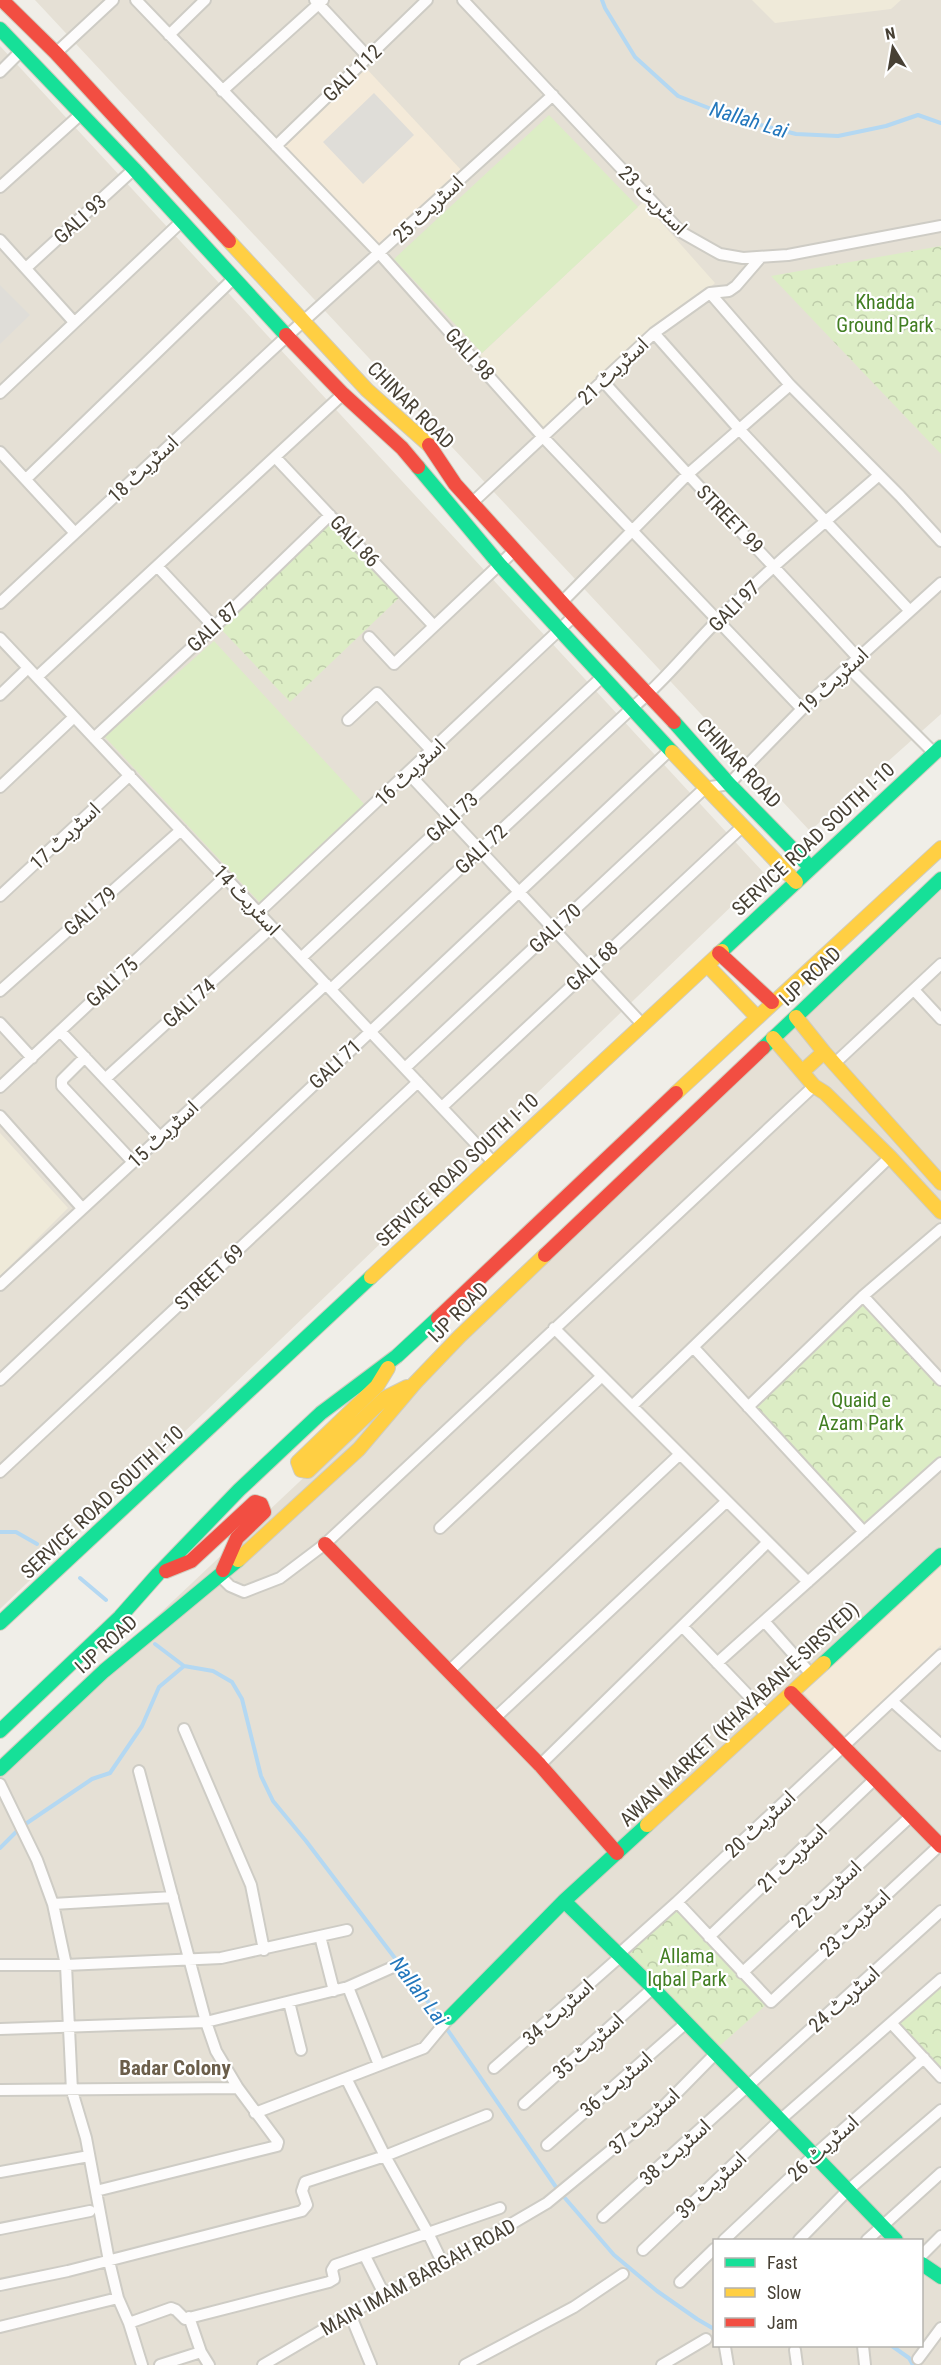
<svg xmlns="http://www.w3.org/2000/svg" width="941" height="2365" font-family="'Roboto Condensed','Noto Sans Arabic',sans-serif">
  <defs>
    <pattern id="park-crowns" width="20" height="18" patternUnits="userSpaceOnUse" patternTransform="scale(1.5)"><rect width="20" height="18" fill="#dcedc5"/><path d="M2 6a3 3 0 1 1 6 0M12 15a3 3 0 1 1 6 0" fill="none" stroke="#beccaa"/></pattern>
  </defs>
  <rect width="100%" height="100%" fill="#f0eee8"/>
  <path fill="#e5e0d5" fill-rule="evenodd" d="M35 0H941V714L810 831Z
    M0 46 765 874 0 1609Z
    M941 877V2365H0V1764ZM714 2240H922V2346H714Z"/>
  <path fill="#f4ead9" d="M364 66 462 171 380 248 280 146Z
    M941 1562V1645L845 1737 802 1691Z"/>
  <path fill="#efead9" d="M752 0H901L891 9 775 23Z
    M643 202 715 283 548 435 478 357Z
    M0 1133 68 1208 0 1276Z"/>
  <path fill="#dcedc5" d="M549 115 638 207 482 353 394 259Z
    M214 641 366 806 264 907 105 737Z"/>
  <path fill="url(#park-crowns)" d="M941 246V454L771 276Z
    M329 524 400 597 290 702 220 628Z
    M863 1296 941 1380V1463L864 1532 748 1407Z
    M676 1906 767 2004 716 2049 627 1953Z
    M941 1984V2071L898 2025Z"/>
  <path fill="#dfddd8" d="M374 93 414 135 363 184 323 142Z
    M0 285 30 315 0 344Z"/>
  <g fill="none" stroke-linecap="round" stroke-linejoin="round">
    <path stroke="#b4d8f2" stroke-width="4" d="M602 0 605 8 635 57 678 96 737 119 796 134 838 136 886 126 918 115 941 123
      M0 1532H16L37 1544
      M80 1578 106 1600
      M155 1644 184 1666 213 1671 232 1682 242 1699 261 1776 273 1801 306 1841 429 2003 558 2190 614 2255 657 2291 697 2319 714 2329
      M0 1848 21 1827 92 1779 110 1773 142 1726 159 1687 184 1666
      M892 2346 909 2358 913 2365"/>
    <defs>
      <path id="street" d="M136 0 380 254 543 437 802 709
        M315 0 368 57
        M463 0 681 232 720 254 743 258 788 255 941 226
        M169 35 205 0
        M56 53 113 0
        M0 72 21 51
        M222 91 323 0
        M276 146 427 0
        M0 187 81 114
        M0 240 74 322
        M26 268 134 169
        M710 293 790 385 900 496 941 541
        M654 333 739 429 910 611
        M602 380C686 474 773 565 858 658
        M0 393 181 222
        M0 452 75 533
        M275 457 434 626
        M26 479 233 279
        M473 502 654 333 710 293 729 291 736 286 761 257
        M157 566 214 627
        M563 601 687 475 790 385
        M0 603 287 336 553 95
        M369 637 394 664 515 550
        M0 638 493 1162
        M848 667 934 753
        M37 677 343 394
        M0 695 28 668
        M348 720 377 693 432 751
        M94 738 214 627 330 515
        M408 773 642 1024
        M0 787 74 717
        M0 896 130 775
        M259 912 574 616
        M301 958 602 677
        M331 989 632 708C664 682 689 649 718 620 768 569 824 523 878 476
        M914 990 941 1019
        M0 991 181 830
        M0 1023 32 1058
        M60 1031 160 1137
        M85 1057 62 1080V1086L133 1162
        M834 1064 941 964
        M405 1068 705 788 729 784 802 709 941 583
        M105 1079 272 927
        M0 1087 225 877
        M442 1107 743 826
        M0 1116 82 1208
        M0 1285 326 984
        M863 1296 941 1380
        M554 1328 808 1582
        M694 1348 864 1532
        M0 1380 670 750
        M632 1406 890 1157
        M748 1407 863 1296 941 1229
        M0 1472 418 1082
        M440 1528 602 1376
        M220 1576 230 1586 244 1592 280 1578 325 1544 814 1086
        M764 1621 811 1674
        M682 1626 767 1715
        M717 1663 941 1463
        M449 1671 680 1454
        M892 1701 941 1745
        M495 1718 727 1501
        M184 1729 251 1885 264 1950
        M540 1765 768 1542
        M0 1784 37 1860 53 1904 66 1965 72 2091 86 2138 109 2261 118 2298 129 2323 142 2365
        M677 1902 941 1655
        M53 1904 173 1897
        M320 1936 334 1991
        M709 1937 875 1779
        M620 1953 677 1902 771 2002 940 1845
        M0 1965H66L221 1958 347 1930
        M742 1973 911 1816
        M348 1987 379 2065
        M289 2002 301 2050
        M892 2024 941 2077
        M0 2029 206 2022 348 1987 393 1967
        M494 2068 622 1955
        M346 2078 385 2156 487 2115
        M0 2090 238 2088
        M524 2104 653 1988
        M255 2113 424 2048 449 2018
        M547 2145 686 2023
        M0 2172 89 2156
        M96 2191 277 2146 278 2142 238 2088 216 2051 206 2022 139 1771
        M603 2217 941 1911
        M0 2229 90 2211
        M724 2240 812 2157 924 2058
        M799 2240 847 2191 941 2110
        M867 2240 941 2173
        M643 2250 780 2120 941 1979
        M922 2255 941 2236
        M365 2256 384 2294
        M680 2282 714 2249
        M0 2285 68 2271 302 2211 307 2205 302 2191 305 2182 385 2156 428 2233 500 2208
        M350 2314 371 2365
        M129 2323 171 2308 176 2310 185 2319 329 2282 334 2279 332 2270 335 2265 428 2233 443 2264
        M0 2327 118 2298
        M863 2346 865 2365
        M725 2347 728 2365
        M795 2350 797 2365
        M201 2352 209 2365
        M918 2359 941 2328
        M160 2365 201 2352 189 2317
        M263 2365 384 2294 443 2264 547 2203 661 2109 716 2053
        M465 2365 574 2307 623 2274
        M662 2365 706 2339"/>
      <path id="fast" d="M0 29 134 169 286 335
        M418 467 500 565 672 752
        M674 722 729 784 811 868
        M722 951 941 747
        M763 1048 941 879
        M0 1623 371 1277
        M824 1663 941 1555
        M0 1731 120 1617 158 1574 239 1490 321 1413 397 1356 438 1318
        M0 1769 104 1671 238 1560
        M564 1901 649 1984 896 2240
        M449 2018 564 1901 647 1825
        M922 2264 941 2277"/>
      <path id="slow" d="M229 241 367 390 429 445
        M672 752 796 882
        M707 965 757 1017
        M796 1017 824 1052 941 1183
        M773 1038 814 1086 825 1093 890 1157 941 1212
        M802 1072 824 1052
        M676 1093 941 848
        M371 1277 722 951
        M388 1368 377 1386 298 1462 301 1470 308 1471 385 1398 407 1387
        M238 1560 359 1449 415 1383 460 1336 545 1255
        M647 1825 824 1663"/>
      <path id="jam" d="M2 0 56 53 229 241
        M286 335 343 394 402 448 418 467
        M429 445 455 484 574 616 674 722
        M719 953 772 1002
        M545 1255 763 1048
        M438 1318 676 1093
        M325 1544 540 1765 617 1853
        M166 1571 191 1561 255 1502 261 1504 264 1512 237 1538 223 1570
        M791 1693 941 1846"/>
    </defs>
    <use href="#street" stroke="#ceccc5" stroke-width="14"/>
    <use href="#fast" stroke="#d0ccbe" stroke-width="16"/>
    <use href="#slow" stroke="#d0ccbe" stroke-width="16"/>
    <use href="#jam" stroke="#d0ccbe" stroke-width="16"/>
    <use href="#street" stroke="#fdfcfc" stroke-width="10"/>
    <use href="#fast" stroke="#16e098" stroke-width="14"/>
    <use href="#slow" stroke="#ffcf43" stroke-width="14"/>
    <use href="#jam" stroke="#f24e42" stroke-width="14"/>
  </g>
  <g text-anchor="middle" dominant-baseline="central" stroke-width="4.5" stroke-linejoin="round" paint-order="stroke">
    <g font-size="20" fill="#474034" stroke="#fff">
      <text transform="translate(352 73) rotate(-44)">GALI 112</text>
      <text transform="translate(653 200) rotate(45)">اسٹریٹ 23</text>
      <text transform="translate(428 209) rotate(-43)">اسٹریٹ 25</text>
      <text transform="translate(80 219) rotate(-42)">GALI 93</text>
      <text transform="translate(470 354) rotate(48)">GALI 98</text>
      <text transform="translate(613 371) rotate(-43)">اسٹریٹ 21</text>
      <text transform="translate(411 405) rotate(45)">CHINAR ROAD</text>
      <text transform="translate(143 469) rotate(-43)">اسٹریٹ 18</text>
      <text transform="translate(730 519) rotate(46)">STREET 99</text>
      <text transform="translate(355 541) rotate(47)">GALI 86</text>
      <text transform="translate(734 606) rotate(-45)">GALI 97</text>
      <text transform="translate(213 627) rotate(-43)">GALI 87</text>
      <text transform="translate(833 681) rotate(-43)">اسٹریٹ 19</text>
      <text transform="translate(739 763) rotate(47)">CHINAR ROAD</text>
      <text transform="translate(410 772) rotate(-43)">اسٹریٹ 16</text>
      <text transform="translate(452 817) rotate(-43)">GALI 73</text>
      <text transform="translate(65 836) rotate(-43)">اسٹریٹ 17</text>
      <text transform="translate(813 839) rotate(-43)">SERVICE ROAD SOUTH I-10</text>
      <text transform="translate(481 849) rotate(-43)">GALI 72</text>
      <text transform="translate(247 900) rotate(47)">اسٹریٹ 14</text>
      <text transform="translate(90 911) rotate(-42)">GALI 79</text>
      <text transform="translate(555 928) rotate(-43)">GALI 70</text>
      <text transform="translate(592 966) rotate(-43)">GALI 68</text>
      <text transform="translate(810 976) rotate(-43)">IJP ROAD</text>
      <text transform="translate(112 982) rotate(-43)">GALI 75</text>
      <text transform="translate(189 1003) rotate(-42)">GALI 74</text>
      <text transform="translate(335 1064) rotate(-43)">GALI 71</text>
      <text transform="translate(163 1134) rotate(-43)">اسٹریٹ 15</text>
      <text transform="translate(457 1170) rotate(-43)">SERVICE ROAD SOUTH I-10</text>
      <text transform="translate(209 1277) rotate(-43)">STREET 69</text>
      <text transform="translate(458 1312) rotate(-45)">IJP ROAD</text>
      <text transform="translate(102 1502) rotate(-43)">SERVICE ROAD SOUTH I-10</text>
      <text transform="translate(106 1644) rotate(-42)">IJP ROAD</text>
      <text transform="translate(739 1714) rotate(-43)">AWAN MARKET (KHAYABAN-E-SIRSYED)</text>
      <text transform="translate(760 1824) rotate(-43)">اسٹریٹ 20</text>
      <text transform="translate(792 1858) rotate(-44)">اسٹریٹ 21</text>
      <text transform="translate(826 1894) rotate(-43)">اسٹریٹ 22</text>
      <text transform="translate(855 1923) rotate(-43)">اسٹریٹ 23</text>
      <text transform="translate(844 1999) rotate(-42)">اسٹریٹ 24</text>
      <text transform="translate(558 2012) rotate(-42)">اسٹریٹ 34</text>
      <text transform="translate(588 2046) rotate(-42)">اسٹریٹ 35</text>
      <text transform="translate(616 2084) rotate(-41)">اسٹریٹ 36</text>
      <text transform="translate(644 2121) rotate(-42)">اسٹریٹ 37</text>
      <text transform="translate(823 2148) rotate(-42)">اسٹریٹ 26</text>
      <text transform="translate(675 2152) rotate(-42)">اسٹریٹ 38</text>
      <text transform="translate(711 2185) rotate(-43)">اسٹریٹ 39</text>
      <text transform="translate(418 2277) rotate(-29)">MAIN IMAM BARGAH ROAD</text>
    </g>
    <g font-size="20" fill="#427e22" stroke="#fff">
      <text x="885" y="302">Khadda<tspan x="885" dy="23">Ground Park</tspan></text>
      <text x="861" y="1400">Quaid e<tspan x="861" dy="23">Azam Park</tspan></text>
      <text x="687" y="1956">Allama<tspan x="687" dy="23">Iqbal Park</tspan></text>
    </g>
    <g font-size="21" font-style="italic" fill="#2377bc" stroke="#fff">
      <text transform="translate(749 120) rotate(17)">Nallah Lai</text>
      <text transform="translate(419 1991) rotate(53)">Nallah Lai</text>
    </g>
    <g font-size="21" font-weight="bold" fill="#6b5e4a" stroke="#fff">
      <text x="175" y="2068">Badar Colony</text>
    </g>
  </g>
  <rect x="713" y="2239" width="210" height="108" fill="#ffffff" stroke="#b5b3ae" stroke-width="1.5"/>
  <rect x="725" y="2258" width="30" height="9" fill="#16e098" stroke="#b5b3ae" stroke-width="1.5"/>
  <text x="767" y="2269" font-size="18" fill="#474034">Fast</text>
  <rect x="725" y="2288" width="30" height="9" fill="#ffcf43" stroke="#b5b3ae" stroke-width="1.5"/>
  <text x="767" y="2299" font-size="18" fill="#474034">Slow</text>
  <rect x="725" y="2318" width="30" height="9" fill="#f24e42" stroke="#b5b3ae" stroke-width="1.5"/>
  <text x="767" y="2329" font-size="18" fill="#474034">Jam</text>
  <g transform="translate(893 48) rotate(349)" stroke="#ffffff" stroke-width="4.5" paint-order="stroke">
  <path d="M0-4.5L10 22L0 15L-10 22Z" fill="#474034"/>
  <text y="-9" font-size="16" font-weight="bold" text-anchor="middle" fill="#474034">N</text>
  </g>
</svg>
